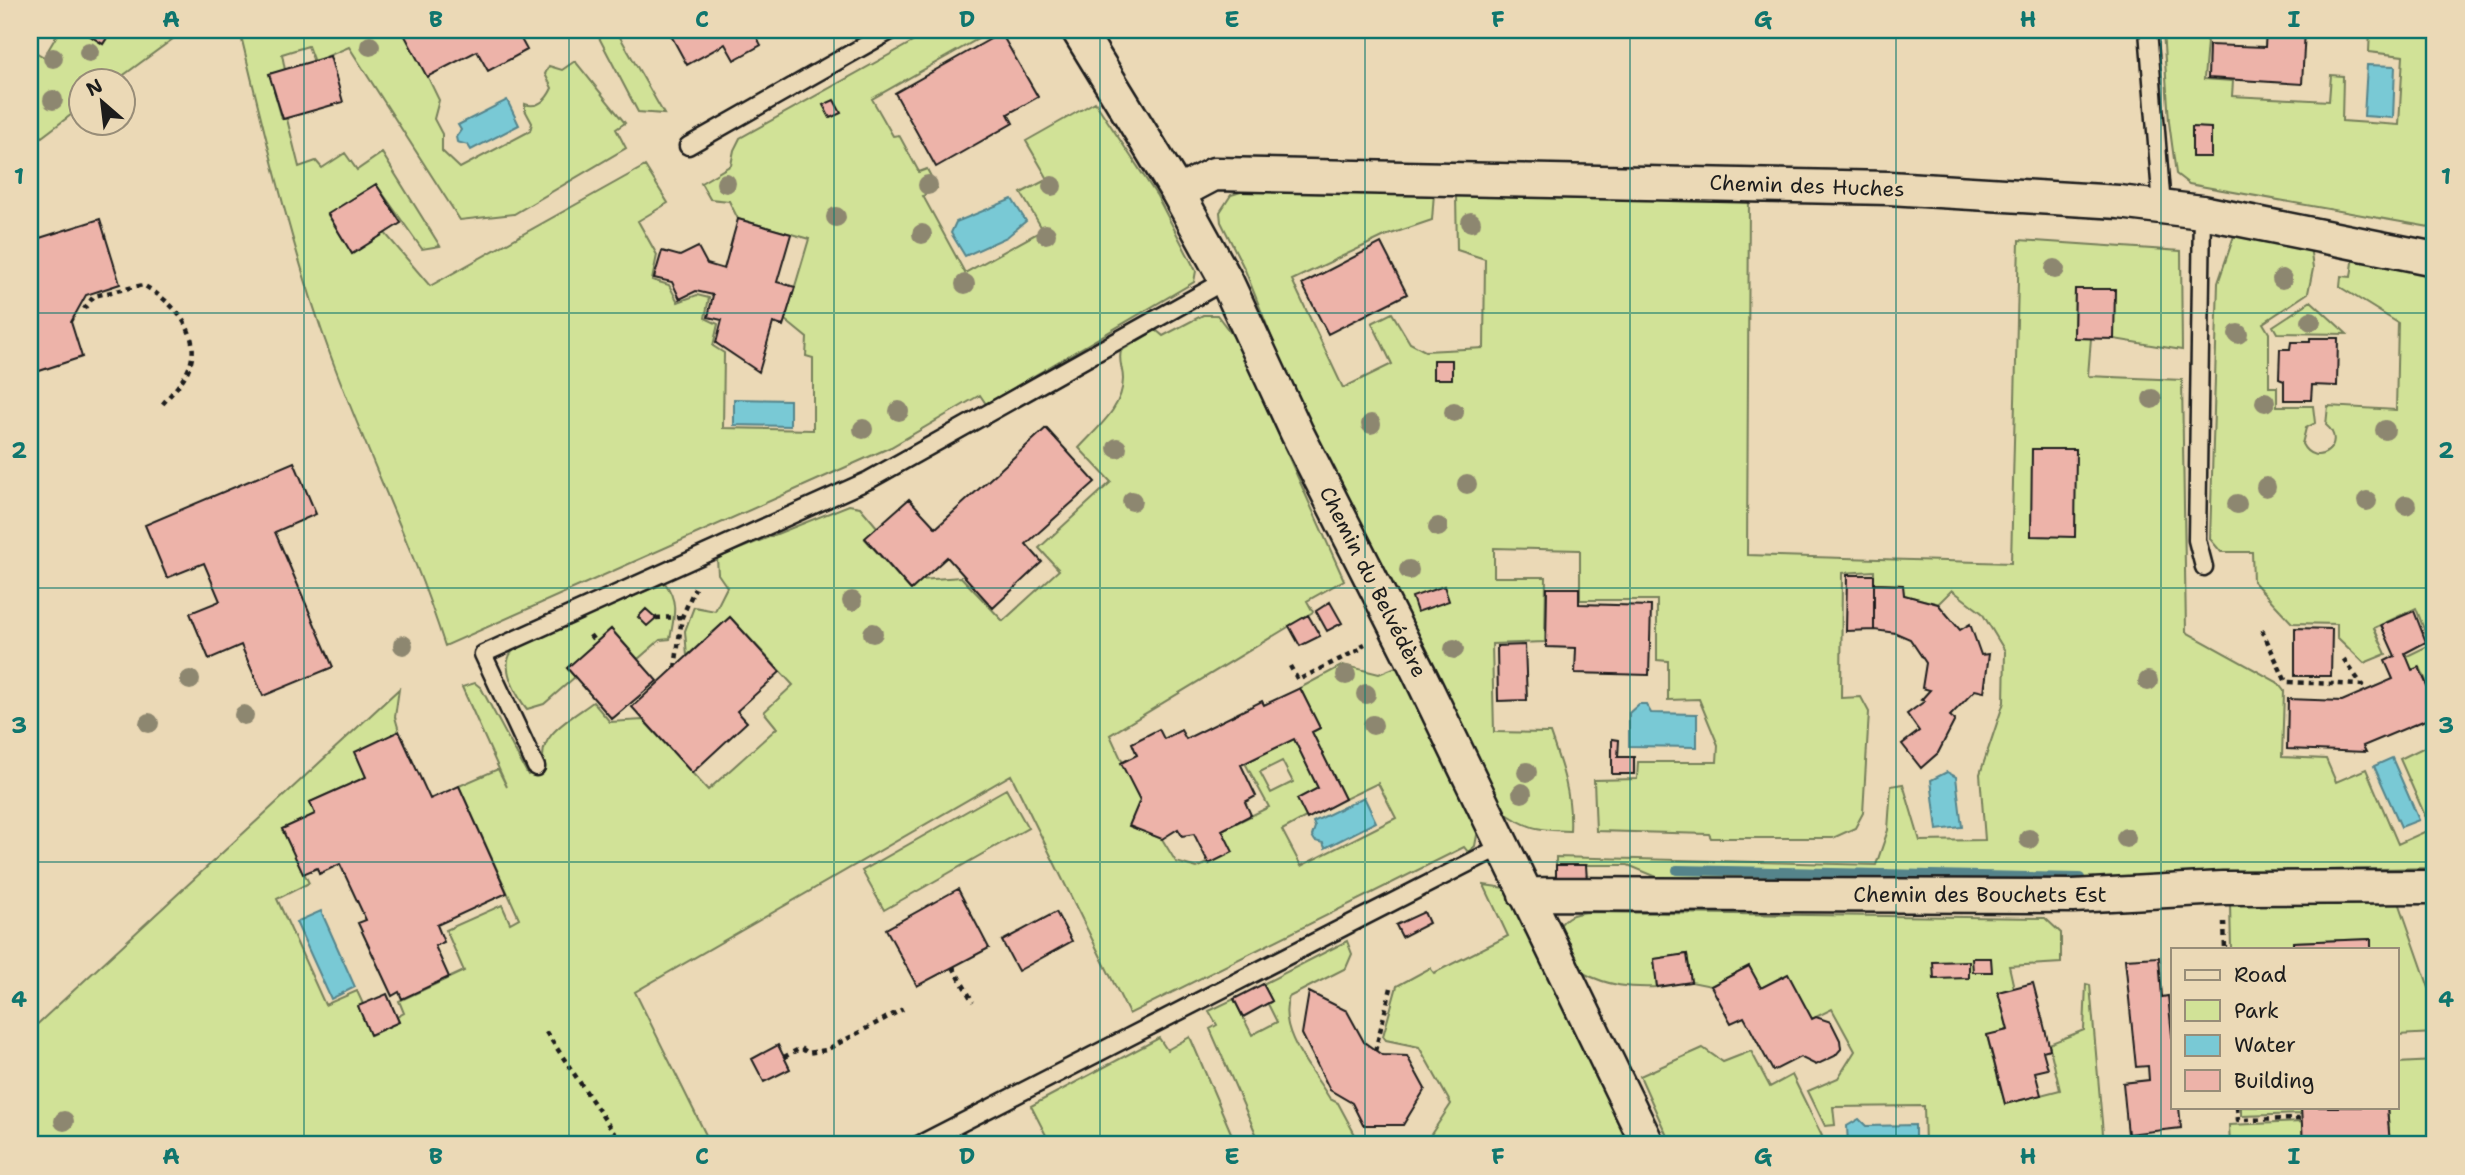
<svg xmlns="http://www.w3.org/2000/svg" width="2465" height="1175" font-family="'Shantell Sans',sans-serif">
  <rect width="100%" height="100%" fill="#ebd9b6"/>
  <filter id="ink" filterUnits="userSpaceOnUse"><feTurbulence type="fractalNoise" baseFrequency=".0143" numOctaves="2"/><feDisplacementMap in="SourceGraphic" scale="14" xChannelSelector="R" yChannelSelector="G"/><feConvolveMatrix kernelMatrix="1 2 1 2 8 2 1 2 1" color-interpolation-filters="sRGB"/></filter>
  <g filter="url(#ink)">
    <path fill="#d1e297" stroke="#767f5a" stroke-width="2" fill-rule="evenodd" d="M60 30H81L103 44 112 30H185L117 80H80V108L30 146V49L44 57Z
      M251 30H405L439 100 434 119 442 134V151L460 168 530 131 532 123 525 110V104C538 109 547 99 552 88L545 74 549 66 562 70 575 61 625 123 616 129 626 148 514 214 460 220 349 47 314 62 308 46 282 54 285 70 270 75 282 119H287L299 167 316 161 322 168 345 153 357 170 382 153 440 246 422 249 376 184 328 215 352 253 385 233 430 286 645 166 668 203 638 221 657 255 652 280 669 285 678 302 697 295 709 298 705 318 718 324 713 346 724 353 723 428 813 430V358L806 356 807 338 785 320 809 239 738 219 729 201 710 199 701 183 731 165 734 150 740 138 934 30 990 32 872 99 893 136 899 135 919 172 927 169 937 188 923 196 965 273 1043 230 1021 193 1048 179 1026 141 1095 102 1157 196 1196 271 1194 282 986 404 980 395 891 447 445 646C413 546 366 452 330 354 292 250 267 143 241 36Z
      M595 30H616L664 114 638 112Z
      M2163 30H2200L2207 42 2204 79 2233 81 2232 96 2329 101 2331 75 2343 76 2342 121 2399 125 2403 56 2369 52 2370 30H2435V228L2189 184 2176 174 2169 122Z
      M1254 188 1434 193 1432 220 1385 236 1292 280 1343 388 1392 364 1372 323 1392 313 1410 343 1425 351 1484 348 1485 259 1457 250 1456 196 1486 190 1749 197 1747 555 2011 563 2019 240 2181 251 2182 350 2114 339V289H2075L2074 338H2091L2088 376 2182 380 2186 632 2277 682 2284 691 2282 757 2326 759 2336 782 2366 769 2398 844 2431 829 2400 759 2435 742V868L2203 872 2196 879 2137 883 1664 880 1628 865H1556V857L1876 865 1888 830 1891 786 1903 784 1920 841 1985 840 1980 774 2004 702 2005 651 1982 613 1952 590 1938 604 1904 595 1902 585 1874 584V571L1842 573 1841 698 1861 697 1869 712 1863 813 1855 828 1833 838H1711L1709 834 1596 831 1594 780 1637 779 1638 762H1717L1718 745 1699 699 1668 700V661L1657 660V600H1580V550L1494 548V577H1546L1545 642 1492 644 1494 732 1550 733C1562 767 1572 795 1570 831 1538 830 1526 829 1500 809L1307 427 1245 270 1221 222 1220 212 1231 195Z
      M2236 230 2310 246 2313 269 2308 293 2263 323 2269 333V387H2277V406H2313L2315 423 2306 428 2302 444C2315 470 2349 444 2326 425L2328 406 2396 410 2398 323 2340 287 2341 276 2351 277 2354 255 2435 271V701L2420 667 2412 671 2405 657 2430 645 2416 608 2374 628 2386 654 2364 663 2337 637V624L2292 623 2253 581 2252 552H2221L2210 539 2218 283Z
      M2311 301 2347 334 2277 333 2273 326Z
      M1203 315H1217L1236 340 1344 580 1307 601 1313 612 1110 735 1140 800 1130 826 1162 839 1176 862 1197 868 1232 852 1222 830 1269 807 1245 763 1294 739 1318 788 1306 817 1282 830 1301 866 1396 818 1378 783 1345 799 1312 732 1320 728 1300 688 1343 665 1379 674 1398 666 1478 830 1475 846 1468 852 1464 847 1129 1014 1011 775 635 992 711 1145H44L30 1123V1031L399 689 395 717 399 731 366 777 310 802 315 814 282 829 309 883 277 899 325 1005 357 991 363 1004 359 1006 371 1035 399 1022 397 1017 404 1013 399 1001 464 971 446 930 502 905 510 923 519 918 459 786 498 769 507 787 462 687 475 683 481 688 528 775 545 766C534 736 572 718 593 702L610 722 643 720 708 790 777 728 764 712 793 685 730 617 687 656 685 631 694 607 715 611 727 587 718 574 717 558 849 505 860 507 877 527 865 539 910 589 920 580 961 577 1003 621 1059 570 1039 548 1111 482 1079 448C1097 428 1123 408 1123 379 1123 368 1118 362 1121 351L1156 330 1163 336ZM1282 761 1293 782 1271 793 1260 772Z
      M665 583C679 602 674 617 670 639L660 640 638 659 611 629 567 668 575 677 544 704 527 709C518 698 503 672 509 657 510 653 516 648 519 644Z
      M1006 789 1028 828 884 910 862 871Z
      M1484 885 1505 888 1630 1145H1424L1451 1104 1419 1047 1386 1040 1383 1036 1397 986 1430 968 1434 973 1508 936Z
      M2399 902 2435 1005V1033L2397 1035V949H2371L2370 939 2294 942 2293 949H2231L2230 904Z
      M1588 912 2045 918 2061 933V963L2009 966 2014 988 1998 992 2008 1030 1987 1036 2005 1104 2060 1090 2049 1044 2084 1030 2086 984 2090 985 2104 1145H1925L1924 1106 1833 1107 1835 1125 1825 1126 1808 1091 1838 1078 1855 1051 1832 1009 1812 1019 1788 974 1761 988 1749 966 1711 986 1691 982 1687 954 1654 959 1657 987C1629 988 1609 986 1583 973L1570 943 1560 942 1558 928C1567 915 1573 914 1588 912Z
      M1347 941 1352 954 1346 968 1289 997C1276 1031 1314 1072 1330 1099L1338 1103 1359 1142 1414 1145H1261L1210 1029 1217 1025 1209 1011 1234 999 1252 1035 1277 1022 1268 1004 1272 1001 1263 984Z
      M1190 1037 1232 1135 1213 1145H1051L1031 1106 1159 1038 1167 1050Z
      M1703 1048 1723 1062 1751 1051 1770 1087 1792 1075 1822 1136 1809 1145H1671L1640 1076Z
      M2435 1061V1145H2390L2387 1107H2397V1063Z
      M2241 1107H2301L2302 1114 2241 1116Z
      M2302 1122 2303 1145H2230L2229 1125Z"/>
    <path fill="#79c9d5" stroke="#54848b" stroke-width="2" d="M2367 65 2395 66 2393 118 2364 116Z
      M507 100 519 125 471 150 468 145 457 142 456 137 461 130 458 125Z
      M1012 199 1026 221 1007 237 965 256 951 233 956 222Z
      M734 399 790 400V426L734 425Z
      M1639 704H1646L1651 713 1697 714V747L1629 746V713Z
      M2392 758 2419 820 2401 827 2374 766Z
      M1947 772 1956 777 1962 827 1937 830 1931 780Z
      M1364 797 1376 822 1325 848 1323 843 1315 841 1312 836 1315 827 1313 822Z
      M321 911 355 987 331 999 296 922Z
      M1859 1119 1866 1126 1915 1125V1145H1848L1847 1126Z"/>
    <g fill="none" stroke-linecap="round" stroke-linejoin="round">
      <path stroke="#54848b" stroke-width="10" d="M1677 870 2080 878"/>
    </g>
    <path fill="#edb3a9" stroke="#1c1c1c" stroke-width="2" d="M81 30H112L103 44Z
      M418 30H516L527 50 488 71 477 51 427 77 405 36Z
      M668 30H753L761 45 734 60 725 44 687 65Z
      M2266 30H2305L2302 84 2208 78 2209 45 2265 47Z
      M1001 33 1038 97 1008 114 1013 123 936 167 895 93Z
      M330 56 343 102 283 119 269 74Z
      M834 100 841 113 830 118 823 105Z
      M2192 127 2211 128V157H2192Z
      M376 184 401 223 352 254 328 214Z
      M100 219 120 284 86 295 71 322 82 357 30 374V267L33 260 30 241Z
      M738 219 791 234 777 282 795 287 783 326 773 323 759 372 716 343 722 320 708 317 713 295 696 291 680 299 672 282 654 278 662 251 680 256 698 247 707 264 724 269Z
      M1381 243 1407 294 1328 334 1302 284Z
      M2075 289H2115L2114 339 2074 338Z
      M2310 338H2338L2337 386 2312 385 2311 400H2284V381L2279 379 2280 349H2290L2291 342H2310Z
      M1433 360H1452V379H1433Z
      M1046 428 1095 482 1026 544 1042 562 993 608 947 557 911 590 865 538 909 499 936 528Z
      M2032 449H2076L2075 537 2031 536Z
      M294 462 316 514 275 532 333 667 263 696 241 645 209 659 190 613 220 601 204 563 167 578 145 525Z
      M1847 575H1874V630L1846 631Z
      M1874 584 1903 585 1904 595 1938 604 1960 630 1970 624 1981 655 1989 654 1984 692 1975 690 1950 716 1955 720 1938 753 1921 768 1902 744 1919 731 1907 714 1925 701 1921 700 1930 690 1922 688 1926 663 1910 639 1896 633 1874 630Z
      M1444 586 1449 601 1417 612 1412 597Z
      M1547 588H1579V604L1651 606 1649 675 1575 673 1576 648 1546 647Z
      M1330 602 1342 623 1327 631 1316 611Z
      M646 609 656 618 647 626 638 617Z
      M2414 611 2426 642 2405 653 2412 670 2419 667 2435 704V716L2363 746 2366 752 2287 749 2288 699 2342 701 2393 679 2385 661 2395 656 2381 625Z
      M1308 615 1320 636 1300 646 1289 626Z
      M730 617 780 672 737 711 747 722 692 773 632 707Z
      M2295 628 2332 629 2331 676H2295Z
      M611 629 657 681 612 719 567 668Z
      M1525 645 1527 700 1498 701 1497 646Z
      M1300 688 1320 728 1312 732 1345 799 1307 819 1297 799 1318 788 1294 739 1241 765 1256 796 1245 802 1251 815 1222 830 1233 852 1209 864 1194 834 1182 836 1178 829 1162 839 1129 826 1140 800 1121 763 1137 755 1132 743 1159 729 1164 739 1181 730 1186 739 1262 701 1264 705Z
      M399 731 430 799 459 786 507 893 437 925 444 942 435 946 449 977 402 999 399 992 392 996 358 923 366 920 340 864 319 874 317 868 303 874 282 829 315 814 310 802 366 777 355 752Z
      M1612 739 1619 740 1618 757H1634V774H1612Z
      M1556 865H1586L1587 881H1556Z
      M958 889 989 948 917 986 886 929Z
      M1056 912 1072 941 1018 971 1002 941Z
      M1424 912 1429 923 1402 937 1396 925Z
      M2371 939V949H2293V942Z
      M1687 954 1691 982 1657 987 1654 959Z
      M2159 957 2162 997 2168 996 2173 1045V1107H2179L2181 1128 2128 1134 2123 1083 2149 1080 2148 1066 2136 1067 2125 959Z
      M1972 958H1991L1992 972H1973Z
      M1969 961V978L1934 979 1933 962Z
      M1749 966 1761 988 1788 974 1812 1019 1816 1017 1831 1022 1840 1040 1841 1049 1835 1056 1816 1065 1800 1057 1773 1071 1744 1017 1731 1023 1711 986Z
      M2033 983 2050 1049 2043 1051 2048 1069 2035 1072 2041 1095 2005 1104 1987 1035 2008 1030 1998 992Z
      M1263 984 1272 1001 1243 1017 1234 999Z
      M1309 992 1347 1011 1364 1042 1382 1055 1407 1056 1425 1089 1403 1125H1363L1352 1103 1330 1090 1302 1034Z
      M387 994 399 1022 370 1035 358 1006Z
      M778 1045 790 1069 764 1082 752 1059Z
      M2301 1107H2387L2390 1145H2303Z"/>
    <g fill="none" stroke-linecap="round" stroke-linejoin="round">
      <defs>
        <path id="service" d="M2148 30 2162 207
          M688 146 892 30
          M2202 212 2197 540 2204 567
          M536 767 483 654 869 480 1226 280
          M918 1145 1502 846"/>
        <path id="minor" d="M1078 30 1178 193 1226 280 1297 433 1418 671 1648 1145
          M1178 193 1214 174 1889 188 2119 202 2202 212 2435 259
          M1525 894 2073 896 2223 888 2435 887"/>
      </defs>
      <use href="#service" stroke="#1c1c1c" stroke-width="21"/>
      <use href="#minor" stroke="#1c1c1c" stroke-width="37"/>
      <path stroke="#1c1c1c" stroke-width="4.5" stroke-dasharray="5 5" stroke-linecap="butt" d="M1004 35 1006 30
        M84 309 94 296 143 285C172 301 205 334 188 370 182 383 170 395 161 406
        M656 618 682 617
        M2262 630 2286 682 2362 685 2343 658
        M590 635 596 643
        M1290 666 1298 680 1364 647 1362 643
        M675 668 682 617 695 588
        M2224 922 2225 949
        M953 967 973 1002
        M546 1032 622 1145
        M1375 1051 1391 988
        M784 1057 801 1048 808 1053 826 1050 903 1009
        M2237 1107 2238 1120 2302 1119"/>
      <use href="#service" stroke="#ebd9b6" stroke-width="16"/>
      <use href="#minor" stroke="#ebd9b6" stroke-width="32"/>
    </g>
    <g fill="#8d876f">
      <circle cx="370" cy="46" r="10"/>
      <circle cx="89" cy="52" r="10"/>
      <circle cx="53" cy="58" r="10"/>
      <circle cx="53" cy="100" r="10"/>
      <circle cx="726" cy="183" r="10"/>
      <circle cx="928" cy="185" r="10"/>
      <circle cx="1052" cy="186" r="10"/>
      <circle cx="836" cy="217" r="10"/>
      <circle cx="1471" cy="222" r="10"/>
      <circle cx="922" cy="234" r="10"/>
      <circle cx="1046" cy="234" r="10"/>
      <circle cx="2055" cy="269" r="10"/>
      <circle cx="2282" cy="279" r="10"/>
      <circle cx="965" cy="284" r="10"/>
      <circle cx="2311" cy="321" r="10"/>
      <circle cx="2238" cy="334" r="10"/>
      <circle cx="2152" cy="399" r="10"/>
      <circle cx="2265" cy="402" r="10"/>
      <circle cx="899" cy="411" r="10"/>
      <circle cx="1454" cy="412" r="10"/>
      <circle cx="1371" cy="424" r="10"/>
      <circle cx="863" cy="429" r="10"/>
      <circle cx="2385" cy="430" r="10"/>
      <circle cx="1117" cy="448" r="10"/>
      <circle cx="1467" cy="484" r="10"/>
      <circle cx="2266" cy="487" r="10"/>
      <circle cx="1132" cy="501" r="10"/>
      <circle cx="2367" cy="501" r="10"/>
      <circle cx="2237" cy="504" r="10"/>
      <circle cx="2406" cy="505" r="10"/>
      <circle cx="1438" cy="527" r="10"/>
      <circle cx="1409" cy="570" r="10"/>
      <circle cx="852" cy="601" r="10"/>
      <circle cx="873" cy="633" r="10"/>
      <circle cx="403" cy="645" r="10"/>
      <circle cx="1454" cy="649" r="10"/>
      <circle cx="1346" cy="675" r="10"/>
      <circle cx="190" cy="680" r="10"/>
      <circle cx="2148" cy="681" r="10"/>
      <circle cx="1366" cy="694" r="10"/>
      <circle cx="244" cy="715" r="10"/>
      <circle cx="149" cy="723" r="10"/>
      <circle cx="1373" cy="725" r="10"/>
      <circle cx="1527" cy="772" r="10"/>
      <circle cx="1522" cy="793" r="10"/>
      <circle cx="2126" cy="838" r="10"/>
      <circle cx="2029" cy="839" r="10"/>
      <circle cx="64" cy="1121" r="10"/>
    </g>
  </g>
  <path fill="none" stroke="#0f766e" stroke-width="2" stroke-opacity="0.55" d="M304 30V1145M569 30V1145M834 30V1145M1100 30V1145M1365 30V1145M1630 30V1145M1896 30V1145M2161 30V1145M30 313H2435M30 588H2435M30 862H2435"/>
  <g text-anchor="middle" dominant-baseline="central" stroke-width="6" stroke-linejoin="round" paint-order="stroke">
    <g font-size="21" fill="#1c1c1c" stroke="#ebd9b6">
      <text transform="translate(1807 186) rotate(2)">Chemin des Huches</text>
      <text transform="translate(1373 582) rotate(63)">Chemin du Belvédère</text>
      <text x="1980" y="895">Chemin des Bouchets Est</text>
    </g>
  </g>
  <rect width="2465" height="1175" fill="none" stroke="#ebd9b6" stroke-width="77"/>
  <rect x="2171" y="948" width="228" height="161" fill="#ebd9b6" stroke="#988d78" stroke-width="2"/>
  <rect x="2185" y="970" width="35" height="10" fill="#ebd9b6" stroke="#988d78" stroke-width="2"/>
  <text x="2234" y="982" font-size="21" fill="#1c1c1c">Road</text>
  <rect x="2185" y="1000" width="35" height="21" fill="#d1e297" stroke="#988d78" stroke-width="2"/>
  <text x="2234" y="1018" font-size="21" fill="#1c1c1c">Park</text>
  <rect x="2185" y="1035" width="35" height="21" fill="#79c9d5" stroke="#988d78" stroke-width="2"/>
  <text x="2234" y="1052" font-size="21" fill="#1c1c1c">Water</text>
  <rect x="2185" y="1070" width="35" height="21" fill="#edb3a9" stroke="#988d78" stroke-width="2"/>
  <text x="2234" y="1088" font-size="21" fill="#1c1c1c">Building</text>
  <g transform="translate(102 102) rotate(332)"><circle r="33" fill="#ebd9b6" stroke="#988d78" stroke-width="2"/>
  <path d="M0-5L12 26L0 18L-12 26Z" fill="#1c1c1c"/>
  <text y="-10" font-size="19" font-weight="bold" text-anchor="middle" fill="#1c1c1c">N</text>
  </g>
  <rect x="38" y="38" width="2388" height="1098" fill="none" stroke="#0f766e" stroke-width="2.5"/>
  <g font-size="23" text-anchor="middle" font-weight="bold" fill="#0f766e">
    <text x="171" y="27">A</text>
    <text x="436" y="27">B</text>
    <text x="702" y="27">C</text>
    <text x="967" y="27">D</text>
    <text x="1232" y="27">E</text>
    <text x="1498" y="27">F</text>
    <text x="1763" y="27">G</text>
    <text x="2028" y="27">H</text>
    <text x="2294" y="27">I</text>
    <text x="19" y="184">1</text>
    <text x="2446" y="184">1</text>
    <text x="19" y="458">2</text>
    <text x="2446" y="458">2</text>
    <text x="19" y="733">3</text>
    <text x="2446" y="733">3</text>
    <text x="19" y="1007">4</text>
    <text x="2446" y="1007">4</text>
    <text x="171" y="1164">A</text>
    <text x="436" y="1164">B</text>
    <text x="702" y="1164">C</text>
    <text x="967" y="1164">D</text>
    <text x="1232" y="1164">E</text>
    <text x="1498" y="1164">F</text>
    <text x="1763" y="1164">G</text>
    <text x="2028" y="1164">H</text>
    <text x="2294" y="1164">I</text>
  </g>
</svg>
